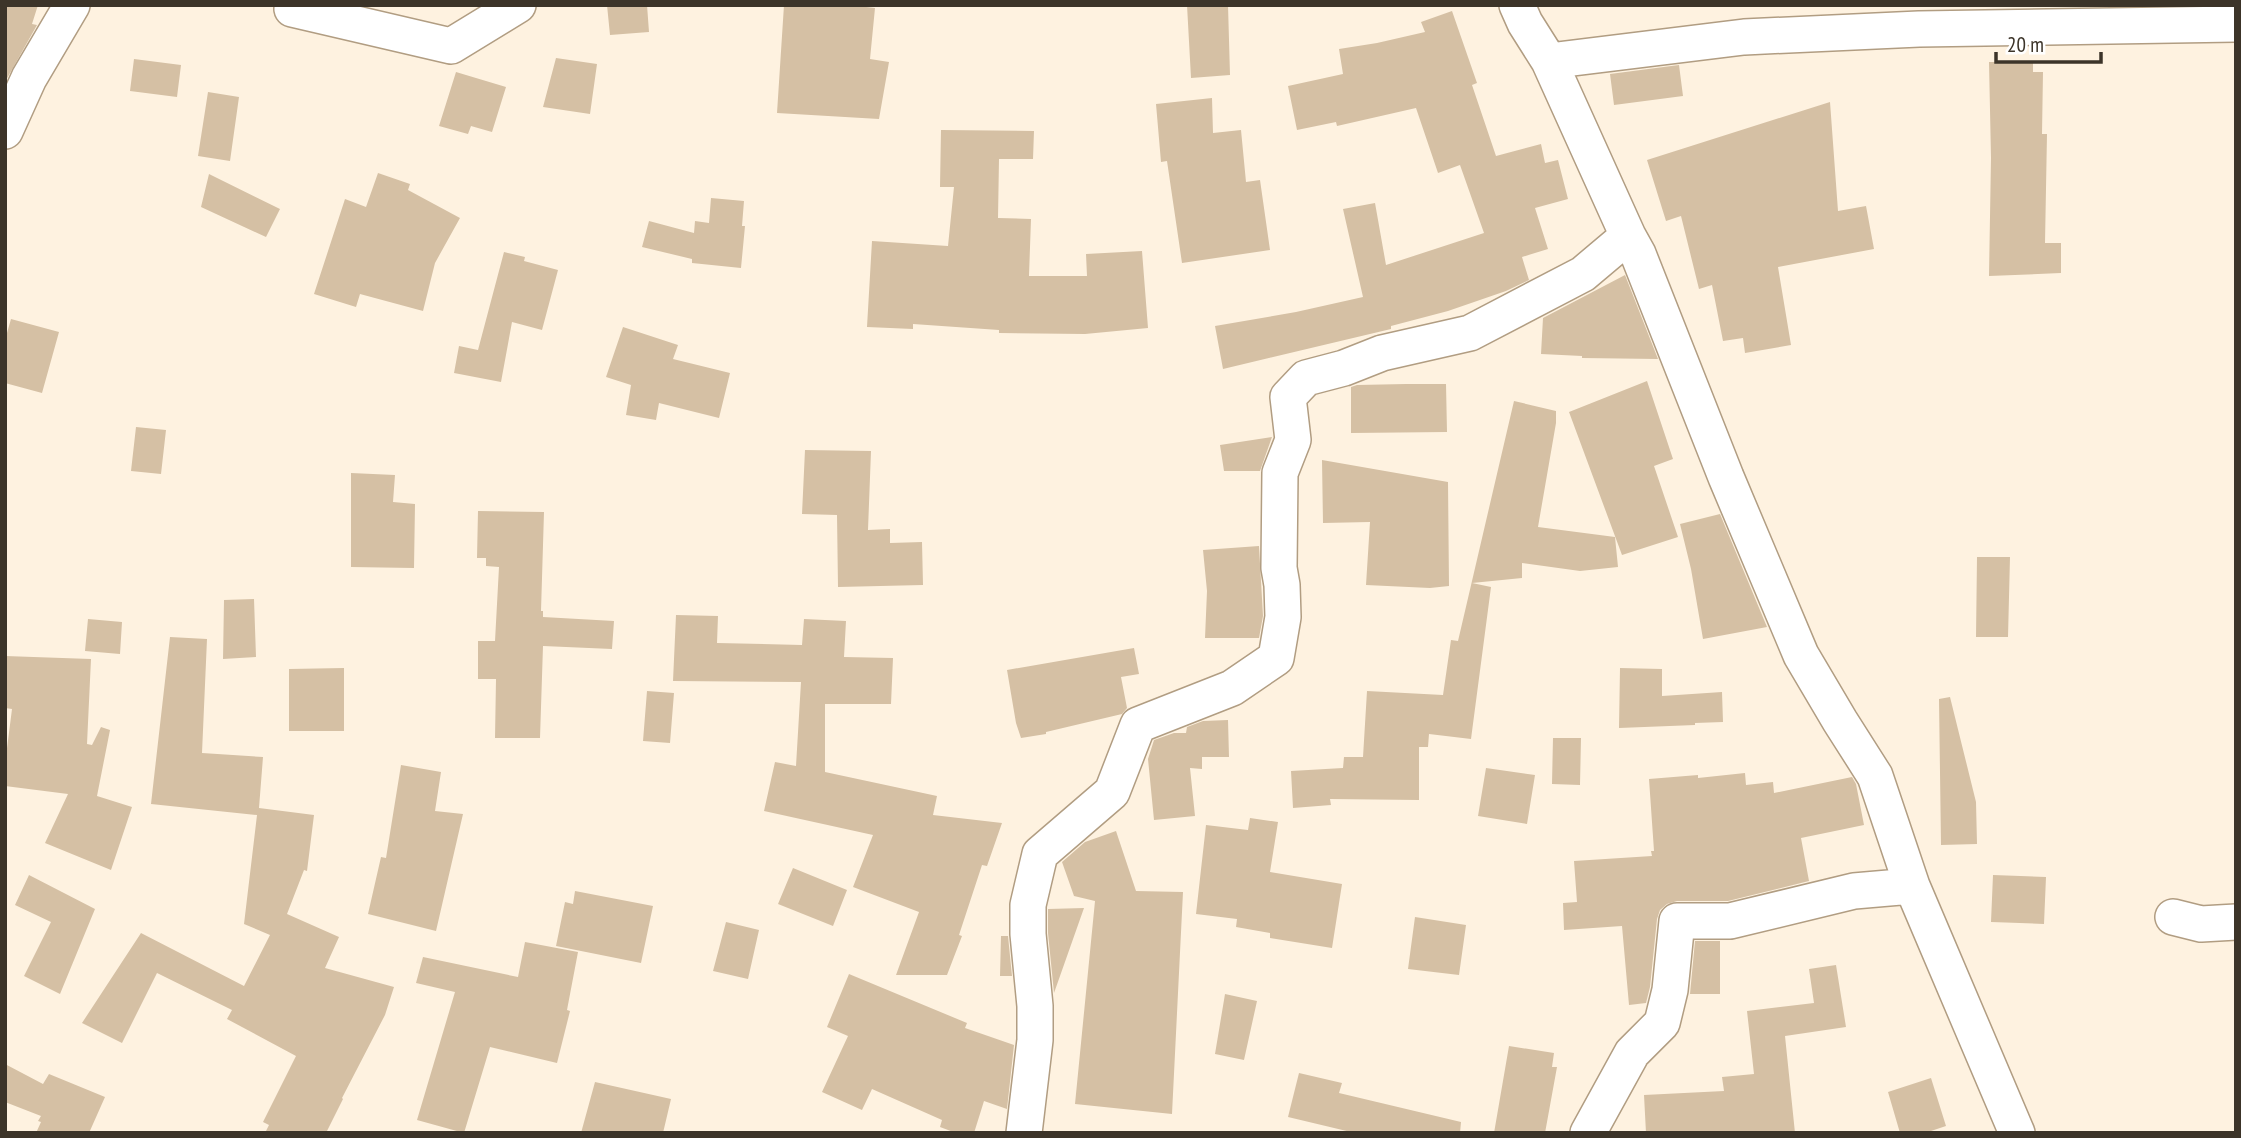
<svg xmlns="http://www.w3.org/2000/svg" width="2241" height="1138" font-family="'PT Sans Narrow',sans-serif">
  <rect width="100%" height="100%" fill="#fef2e0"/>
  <path fill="#d5c0a4" d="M5 5H38L32 24 37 25 5 82Z
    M607 5H647L649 32 610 35Z
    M784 5H849L875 8 870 59 889 62 879 119 777 113Z
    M1187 5H1228L1230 75 1191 78Z
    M1452 11 1477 83 1472 85 1496 156 1541 144 1545 163 1558 160 1568 199 1535 208 1548 249 1522 257 1529 280 1506 291 1448 311 1391 326V329L1223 369 1215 326 1296 312 1363 297 1343 209 1375 203 1386 265 1484 233 1460 165 1438 173 1416 108 1337 126 1336 122 1297 130 1288 86 1343 74 1339 49 1377 43 1425 32 1421 22Z
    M556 58 597 64 590 114 543 107Z
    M134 59 181 65 177 97 130 91Z
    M1989 62H2033V72H2043L2042 134H2047L2045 243H2061V273L1989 276 1991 158Z
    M1679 65 1683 96 1614 105 1610 74Z
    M456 72 506 87 492 132 471 126 468 134 439 126Z
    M208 92 239 97 230 161 198 156Z
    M1212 98 1213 133 1241 130 1246 182 1260 180 1270 250 1182 263 1167 161 1161 162 1156 104Z
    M1830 102 1838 211 1866 206 1874 249 1778 267 1791 345 1745 353 1743 338 1723 341 1712 285 1699 289 1681 216 1666 221 1647 160Z
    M941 130 1034 131 1033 159H999L998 218 1031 219 1029 276H1087L1086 254 1142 251 1148 328 1085 334 999 333V330L913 324V329L867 327 872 241 948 246 954 187H940Z
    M378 173 410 184 408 190 460 218 435 263 423 311 360 294 356 307 314 294 345 199 366 207Z
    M209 174 280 209 266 237 201 207Z
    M711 198 744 201 742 226H745L741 268 692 263V259L642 247 649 221 694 233 695 221 709 223Z
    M504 252 525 257 524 261 558 270 542 330 512 322 501 382 454 373 459 346 478 350Z
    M1625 275 1658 359 1582 358V356L1541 354 1543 318Z
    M11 319 59 332 42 393 5 383V340Z
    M623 327 678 345 673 359 730 373 719 418 659 403 656 420 626 415 631 385 606 377Z
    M1647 381 1673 459 1654 466 1678 537 1622 555 1569 412Z
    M1406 384H1446L1447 432 1351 433V387L1357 385Z
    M1514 401 1556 411V423L1538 527 1615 537 1618 567 1580 571 1522 563V578L1472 583 1491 587 1471 739 1429 734 1428 747H1419V800L1330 799 1331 805 1293 808 1291 771 1343 768 1344 757H1363L1367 691 1443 695 1451 640 1458 641Z
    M136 427 166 430 161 474 131 471Z
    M1272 437 1260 471H1224L1220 445Z
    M805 450 871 451 868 530 890 529V543L922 542 923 585 838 587 837 515 802 514Z
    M1322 460 1448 482 1449 586 1430 588 1366 585 1370 522 1323 523Z
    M351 473 395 475 393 502 415 504 414 568 351 567Z
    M478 511 544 512 541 611H543V617L614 621 612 649 543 646 540 738H495L496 679H478V641H495L499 567 486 566V558H477Z
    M1720 514 1767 627 1703 639 1691 569 1680 524Z
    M1259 546 1263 616 1259 638H1205L1207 591 1203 550Z
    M1977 557H2010L2008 637H1976Z
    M254 599 256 657 223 659 224 600Z
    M676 615 718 616 717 643 802 645 804 619 846 621 844 657 893 658 891 704H825V772L937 796 933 815 1002 823 987 866 982 865 959 935 962 936 947 975H896L919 912 853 887 873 835 764 811 775 762 796 766 801 682 673 681Z
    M88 619 122 622 120 654 85 651Z
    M170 637 207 639 202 753 263 757 259 808 314 815 307 871 304 870 287 914 339 937 325 968 394 987 385 1015 342 1098 343 1099 326 1133H265L269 1125 263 1122 296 1056 227 1019 232 1010 157 973 122 1043 82 1023 141 933 244 986 270 935 244 924 257 815 151 804Z
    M1134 648 1139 674 1121 677 1127 708 1122 714 1046 732V734L1021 738 1016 723 1007 670Z
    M5 656 91 659 87 744 92 745 101 727 110 730 97 796 132 807 111 870 45 843 68 794 5 786V764L12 709 5 708Z
    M344 668V731H289V669Z
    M1620 668 1662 669V696L1722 692 1723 722 1695 723V725L1619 728Z
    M647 691 674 693 670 743 643 741Z
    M1950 697 1976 802 1977 844 1941 845 1939 699Z
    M1228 720 1229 757H1202V769L1190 768 1195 816 1154 820 1148 759 1154 740 1174 733H1186L1187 727 1203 721Z
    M1553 738H1581L1580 785 1552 784Z
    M401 765 441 772 435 811 463 814 436 931 368 914 381 857 386 858Z
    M1486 768 1535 775 1527 824 1478 816Z
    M1745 773 1746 785 1773 782 1774 793 1852 777 1856 784 1864 825 1801 838 1809 881 1728 901H1677L1667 904 1660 910 1657 919 1650 987 1646 1003 1629 1005 1622 926 1564 930 1563 903 1577 902 1574 861 1652 856 1651 851H1654L1649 779 1698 775V778Z
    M1250 818 1278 822 1270 872 1342 884 1332 948 1270 938V933L1236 927 1237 919 1196 914 1206 825 1248 830Z
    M1116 831 1136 891 1183 892 1172 1114 1075 1104 1095 901 1074 896 1062 862 1085 842Z
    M793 868 847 890 833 926 778 904Z
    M29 875 95 909 60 994 24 976 51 922 15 905Z
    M1993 875 2046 877 2044 924 1991 922Z
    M575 891 653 906 641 963 556 946 565 902 573 904Z
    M1084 908 1054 993 1048 933V909Z
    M1415 917 1466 925 1459 975 1408 969Z
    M726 922 759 930 748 979 713 971Z
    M1001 936H1008L1012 976H1000Z
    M1695 941H1720V994H1690Z
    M525 942 578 952 567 1010 570 1011 557 1063 490 1047 464 1133 417 1120 455 992 416 983 423 957 518 977Z
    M1836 965 1846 1027 1785 1036 1795 1133H1646L1644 1095 1724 1091 1722 1077 1754 1074 1747 1011 1814 1003 1809 969Z
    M849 974 967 1023 965 1028 1014 1045 1007 1109 984 1101 974 1133H956L940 1127 942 1120 872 1089 862 1110 822 1092 848 1036 827 1027Z
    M1225 994 1257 1001 1244 1060 1215 1054Z
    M1509 1046 1554 1053 1552 1067H1557L1545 1133H1494Z
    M5 1064 43 1084 49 1074 105 1097 89 1133H36L41 1122 38 1121 41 1116 5 1102Z
    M1299 1073 1342 1083 1339 1093 1461 1122 1460 1133H1355L1288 1117Z
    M1931 1078 1946 1126 1925 1133H1900L1888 1092Z
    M595 1082 671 1099 663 1133H581Z"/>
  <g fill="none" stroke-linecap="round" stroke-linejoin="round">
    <defs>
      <path id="street" d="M1517 5 1525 23 1549 61 1628 236 1638 254 1726 477 1801 655 1840 721 1875 776 1912 886 2017 1133
        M292 9 451 46 518 5
        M1549 61 1744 37 1919 29 2236 24
        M5 131 29 78 72 5
        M2173 917 2201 924 2236 922
        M1024 1133 1035 1040V1006L1028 934V905L1040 854 1112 792 1138 725 1232 688 1276 658 1283 617 1282 585 1279 568 1280 473 1293 440 1288 397 1306 378 1344 368 1382 353 1470 333 1583 274 1628 236
        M1588 1133 1632 1053 1662 1023 1670 990 1677 921H1730L1854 891 1912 886"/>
    </defs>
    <use href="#street" stroke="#b19d82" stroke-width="38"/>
    <use href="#street" stroke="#fff" stroke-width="35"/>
  </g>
  <rect width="2241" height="1138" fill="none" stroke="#3c3429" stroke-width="14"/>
  <path d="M1996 52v10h105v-10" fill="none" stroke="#3c3429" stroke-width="3.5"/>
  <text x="2007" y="52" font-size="21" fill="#3c3429" stroke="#ffffff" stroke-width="5" paint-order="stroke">20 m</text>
</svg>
